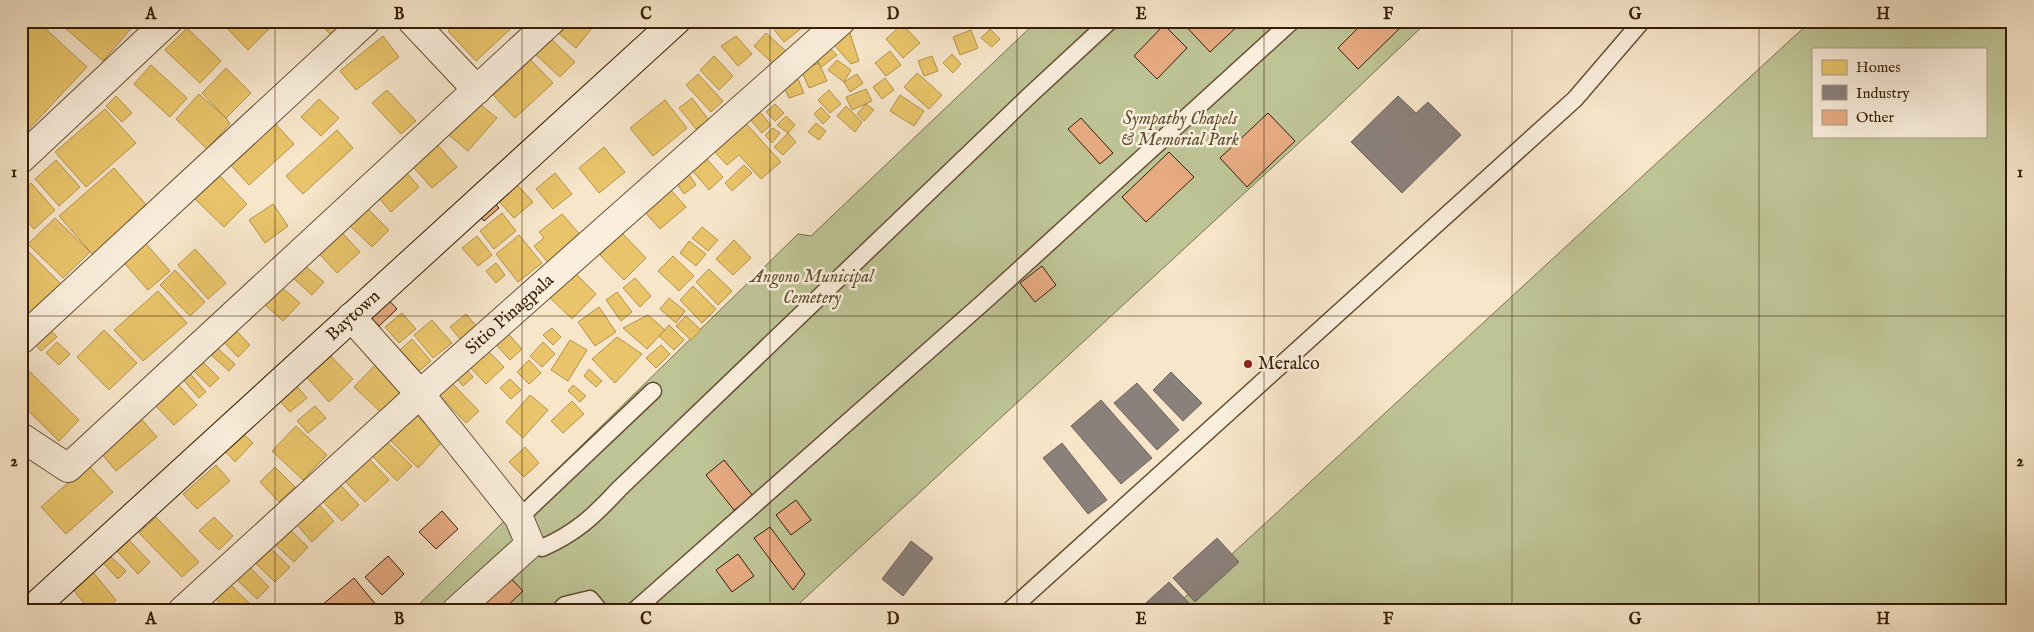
<svg xmlns="http://www.w3.org/2000/svg" width="2034" height="632" font-family="'IM FELL English',serif">
  <rect width="100%" height="100%" fill="#f7e6ca"/>
  <filter id="stains"><feTurbulence type="fractalNoise" baseFrequency=".004" numOctaves="4"/><feColorMatrix values="0 0 0 0 .2 0 0 0 0 .09 0 0 0 0 .02 0 0 0 .5 -.17"/></filter>
  <radialGradient id="worn" r=".72"><stop offset=".6" stop-color="#630" stop-opacity="0"/><stop offset="1" stop-color="#630" stop-opacity=".3"/></radialGradient>
  <path fill="#bec496" stroke="#7a704e" fill-rule="evenodd" d="M1037 21H1428L1326 118 791 611H412L798 234 811 236Z
    M1811 21H2013V611H1170ZM1813 49H1985V136H1813Z"/>
  <path fill="#e9c46a" stroke="#b4924c" d="M21 21H37L87 67 29 129 21 122Z
    M57 21H132L135 24 103 61Z
    M220 21H272L274 24 248 50Z
    M318 21H345L331 35Z
    M458 21H517L518 22 476 61 448 31Z
    M566 21H596L597 22 576 48 557 32Z
    M774 21H806L808 23 784 42 770 24Z
    M902 24 920 43 903 58 886 39Z
    M848 27 859 61 851 64 827 37Z
    M187 28 221 61 200 83 165 50Z
    M990 29 1000 39 992 47 981 38Z
    M971 30 978 48 960 55 953 37Z
    M766 33 789 54 777 67 754 46Z
    M383 36 399 57 356 90 340 71Z
    M736 36 752 54 738 66 721 46Z
    M549 37 575 62 560 77 534 53Z
    M824 43 837 55 821 67 811 54Z
    M890 51 901 65 886 76 875 63Z
    M952 54 961 64 953 73 943 63Z
    M714 56 733 76 719 90 700 70Z
    M932 56 938 71 924 76 918 61Z
    M530 59 553 83 515 118 493 95Z
    M837 60 851 70 844 82 828 70Z
    M819 63 827 81 809 88 801 70Z
    M151 65 187 98 170 117 134 84Z
    M226 68 251 93 226 118 202 93Z
    M917 73 942 95 929 109 904 87Z
    M698 74 723 101 711 112 686 85Z
    M857 74 863 83 850 92 844 82Z
    M797 77 804 93 789 98 782 83Z
    M885 78 894 90 882 99 873 87Z
    M866 89 872 101 852 110 846 97Z
    M387 90 416 121 401 134 372 103Z
    M829 90 841 104 830 113 818 100Z
    M466 93 497 118 468 151 438 126Z
    M199 94 226 118 230 124 207 149 176 119Z
    M900 95 924 111 914 126 890 111Z
    M116 96 132 113 122 122 106 106Z
    M692 98 709 120 696 129 679 108Z
    M319 99 339 118 321 136 301 117Z
    M665 100 687 128 653 156 630 128Z
    M775 104 784 113 775 121 766 112Z
    M866 104 874 110 864 121 857 114Z
    M846 106 862 122 855 132 837 116Z
    M821 107 830 117 823 124 814 114Z
    M105 109 136 143 86 187 55 152Z
    M759 111 771 125 762 133 749 118Z
    M786 116 795 125 788 133 777 125Z
    M741 118 781 162 761 179 739 155 727 165 710 147Z
    M272 120 294 144 249 185 227 161Z
    M816 123 826 131 819 140 808 132Z
    M773 128 780 133 772 143 765 135Z
    M337 130 353 148 303 194 286 176Z
    M788 133 796 142 783 155 774 147Z
    M430 136 457 167 432 188 405 158Z
    M604 147 625 172 599 193 579 168Z
    M705 157 723 177 709 190 691 169Z
    M56 160 80 187 59 206 35 179Z
    M400 165 419 187 391 212 372 190Z
    M744 165 752 173 732 191 725 183Z
    M114 168 149 208 94 256 59 216Z
    M555 173 572 194 553 209 536 189Z
    M688 173 696 185 684 194 676 182Z
    M219 175 247 204 224 227 195 199Z
    M512 179 533 202 514 218 493 195Z
    M31 183 55 210 34 229 21 215V192Z
    M669 188 686 207 660 229 643 210Z
    M362 203 389 230 372 247 345 221Z
    M273 204 288 226 265 243 249 220Z
    M502 213 516 231 494 249 480 231Z
    M562 214 583 238 550 265 534 246 544 238 539 232Z
    M55 218 90 252 63 278 28 244Z
    M334 224 360 252 337 273 312 246Z
    M21 227 29 235 21 243Z
    M702 227 718 240 708 251 692 238Z
    M622 233 646 258 624 280 600 255Z
    M519 235 542 263 518 282 496 254Z
    M477 236 492 255 478 266 462 248Z
    M140 237 170 271 148 290 118 256Z
    M734 240 751 258 733 275 716 259Z
    M689 241 706 254 696 266 680 253Z
    M195 249 226 283 208 299 178 265Z
    M27 250 61 284 21 322V255Z
    M673 256 694 276 679 291 658 271Z
    M496 263 505 275 496 283 486 271Z
    M303 264 324 282 312 295 292 277Z
    M570 268 596 294 572 319 546 294Z
    M709 269 732 291 718 305 696 282Z
    M175 270 205 302 190 316 160 285Z
    M635 278 651 296 640 307 623 288Z
    M272 279 300 303 283 321 256 297Z
    M693 286 716 309 702 323 680 300Z
    M158 291 187 323 143 361 114 330Z
    M617 292 632 312 621 321 606 300Z
    M669 298 685 311 676 323 660 309Z
    M599 307 616 332 595 346 578 322Z
    M402 313 416 329 399 343 385 327Z
    M466 314 478 328 462 341 450 327Z
    M648 315 665 330 647 349 623 328Z
    M686 316 701 330 691 340 676 326Z
    M432 320 452 343 433 358 414 335Z
    M227 321 250 345 238 357 215 333Z
    M46 325 57 337 41 351 31 340Z
    M669 325 684 340 674 350 659 336Z
    M501 326 522 349 510 360 489 337Z
    M552 328 561 337 553 345 543 335Z
    M104 330 137 363 109 390 77 357Z
    M617 337 642 354 615 383 592 359Z
    M207 339 235 364 229 371 201 346Z
    M412 339 431 361 419 371 400 350Z
    M570 340 587 350 568 381 551 370Z
    M57 342 70 354 59 365 46 353Z
    M543 342 555 354 542 367 530 356Z
    M481 344 504 367 486 384 463 360Z
    M661 345 670 354 656 368 646 358Z
    M323 348 353 379 329 402 300 370Z
    M196 355 219 378 210 387 187 364Z
    M529 360 541 373 529 384 517 372Z
    M21 363 79 420 59 441 21 404Z
    M462 364 473 377 463 386 452 373Z
    M375 365 405 393 384 415 354 387Z
    M589 369 602 381 596 387 584 376Z
    M187 370 206 392 199 398 180 376Z
    M447 378 479 411 466 423 434 390Z
    M173 379 197 405 174 425 150 400Z
    M510 379 521 390 511 399 500 388Z
    M293 382 307 398 290 412 276 397Z
    M573 385 586 396 580 402 568 391Z
    M530 395 548 410 523 438 506 422Z
    M572 401 584 414 563 433 551 421Z
    M315 406 326 418 308 433 297 421Z
    M408 407 443 441 418 468 383 433Z
    M136 413 157 437 116 471 96 447Z
    M296 426 327 455 303 480 272 451Z
    M239 430 253 443 235 462 222 448Z
    M379 434 412 466 397 481 365 449Z
    M525 447 539 463 524 477 509 462Z
    M361 450 389 480 365 502 337 473Z
    M88 465 113 492 66 534 41 507Z
    M216 465 230 481 197 509 183 494Z
    M275 467 295 487 279 502 260 482Z
    M333 477 359 505 342 521 315 494Z
    M313 498 334 521 312 542 291 518Z
    M156 517 199 562 182 577 139 533Z
    M214 517 233 536 219 550 199 531Z
    M283 523 308 547 294 562 268 538Z
    M128 539 150 562 138 574 116 550Z
    M264 542 290 567 275 582 249 557Z
    M110 556 126 571 118 579 103 563Z
    M243 560 269 587 257 599 230 573Z
    M92 571 116 600 104 611H90L72 588Z
    M229 583 253 607 249 611H227L215 598Z
    M213 602 222 611H205Z"/>
  <path fill="#8a817c" stroke="#716358" d="M1398 96 1416 113 1428 102 1461 135 1402 193 1351 142Z
    M1171 372 1202 403 1183 421 1153 390Z
    M1137 383 1179 430 1157 450 1114 403Z
    M1101 400 1152 458 1121 484 1071 426Z
    M1062 443 1107 500 1088 514 1043 458Z
    M1217 538 1239 562 1195 602 1173 578Z
    M911 541 933 558 903 596 882 579Z
    M1169 582 1192 606 1187 611H1137Z"/>
  <path fill="#e7ab82" stroke="#371d05" d="M1181 21H1243L1210 52Z
    M1351 21H1393L1400 28 1358 69 1338 48 1358 28Z
    M1164 25 1187 48 1157 79 1134 56Z
    M1268 113 1295 141 1247 187 1220 158Z
    M1081 118 1113 153 1100 164 1068 129Z
    M1169 152 1194 177 1146 222 1122 197Z
    M492 200 499 208 484 221 477 213Z
    M1042 266 1056 285 1035 302 1020 283Z
    M386 297 397 309 379 326 368 314Z
    M724 460 753 496 734 510 706 475Z
    M796 500 811 520 791 535 776 515Z
    M442 511 458 529 436 549 419 532Z
    M770 527 805 574 793 590 754 538Z
    M738 554 754 576 732 592 716 570Z
    M388 556 404 574 382 595 365 577Z
    M496 563 523 591 502 611H446Z
    M354 578 381 611H315Z"/>
  <g fill="none" stroke-linecap="round" stroke-linejoin="round">
    <defs>
      <path id="lane" d="M519 518 653 391
        M530 544 542 548C576 533 594 516 619 489L1029 96 1110 21
        M559 611 565 605 590 599 600 611
        M634 611 986 300 1292 21
        M1009 611 1575 99 1642 21"/>
      <g id="street">
        <path d="M412 21 477 90"/>
        <path d="M21 159 168 21"/>
        <path d="M351 317 420 394 519 518 530 544 456 611"/>
        <path d="M21 340 366 21"/>
        <path d="M21 437 68 468 551 21"/>
        <path id="s1" d="M182 611 420 394 841 21"/>
      </g>
      <g id="secondary">
        <path id="s2" d="M30 611 676 21"/>
      </g>
    </defs>
    <use href="#lane" stroke="#674f36" stroke-width="19"/>
    <use href="#street" stroke="#674f36" stroke-width="30"/>
    <use href="#secondary" stroke="#371d05" stroke-width="30"/>
    <use href="#lane" stroke="#faefdd" stroke-width="16"/>
    <use href="#street" stroke="#faefdd" stroke-width="28"/>
    <use href="#secondary" stroke="#faefdd" stroke-width="28"/>
  </g>
  <path fill="none" stroke="#371d05" stroke-width="1" stroke-opacity="0.55" d="M275 21V611M522 21V611M770 21V611M1017 21V611M1264 21V611M1512 21V611M1759 21V611M21 316H2013"/>
  <circle fill="#8f2418" stroke="#faefdd" stroke-width="2" cx="1248" cy="364" r="5"/>
  <g text-anchor="middle" dominant-baseline="central" stroke-width="5" stroke-linejoin="round" paint-order="stroke">
    <g font-size="18" font-style="italic" fill="#604f30" stroke="#faefdd">
      <text x="1180" y="119">Sympathy Chapels<tspan x="1180" dy="21">&amp; Memorial Park</tspan></text>
      <text x="812" y="277">Angono Municipal<tspan x="812" dy="21">Cemetery</tspan></text>
    </g>
    <g font-size="18" fill="#371d05" stroke="#faefdd">
      <text stroke="none"><textPath href="#s1" startOffset="442">Sitio Pinagpala</textPath></text>
      <text stroke="none"><textPath href="#s2" startOffset="438">Baytown</textPath></text>
    </g>
    <g font-size="18" fill="#371d05" stroke="#faefdd" text-anchor="start">
      <text x="1258" y="364">Meralco</text>
    </g>
  </g>
  <rect width="2034" height="632" fill="none" stroke="#f7e6ca" stroke-width="55"/>
  <rect x="1812" y="48" width="175" height="90" fill="#faefdd" stroke="#ac9b87"/>
  <rect x="1822" y="60" width="25" height="15" fill="#e9c46a" stroke="#ac9b87"/>
  <text x="1856" y="72" font-size="15" fill="#371d05">Homes</text>
  <rect x="1822" y="85" width="25" height="15" fill="#8a817c" stroke="#ac9b87"/>
  <text x="1856" y="98" font-size="15" fill="#371d05">Industry</text>
  <rect x="1822" y="110" width="25" height="15" fill="#e7ab82" stroke="#ac9b87"/>
  <text x="1856" y="122" font-size="15" fill="#371d05">Other</text>
  <rect x="28" y="28" width="1978" height="576" fill="none" stroke="#371d05" stroke-width="2"/>
  <g font-size="16" text-anchor="middle" font-weight="bold" fill="#371d05">
    <text x="151" y="19">A</text>
    <text x="399" y="19">B</text>
    <text x="646" y="19">C</text>
    <text x="893" y="19">D</text>
    <text x="1141" y="19">E</text>
    <text x="1388" y="19">F</text>
    <text x="1635" y="19">G</text>
    <text x="1883" y="19">H</text>
    <text x="14" y="177">1</text>
    <text x="2020" y="177">1</text>
    <text x="14" y="466">2</text>
    <text x="2020" y="466">2</text>
    <text x="151" y="624">A</text>
    <text x="399" y="624">B</text>
    <text x="646" y="624">C</text>
    <text x="893" y="624">D</text>
    <text x="1141" y="624">E</text>
    <text x="1388" y="624">F</text>
    <text x="1635" y="624">G</text>
    <text x="1883" y="624">H</text>
  </g>
  <rect width="100%" height="100%" filter="url(#stains)"/>
  <rect width="100%" height="100%" fill="url(#worn)"/>
</svg>
